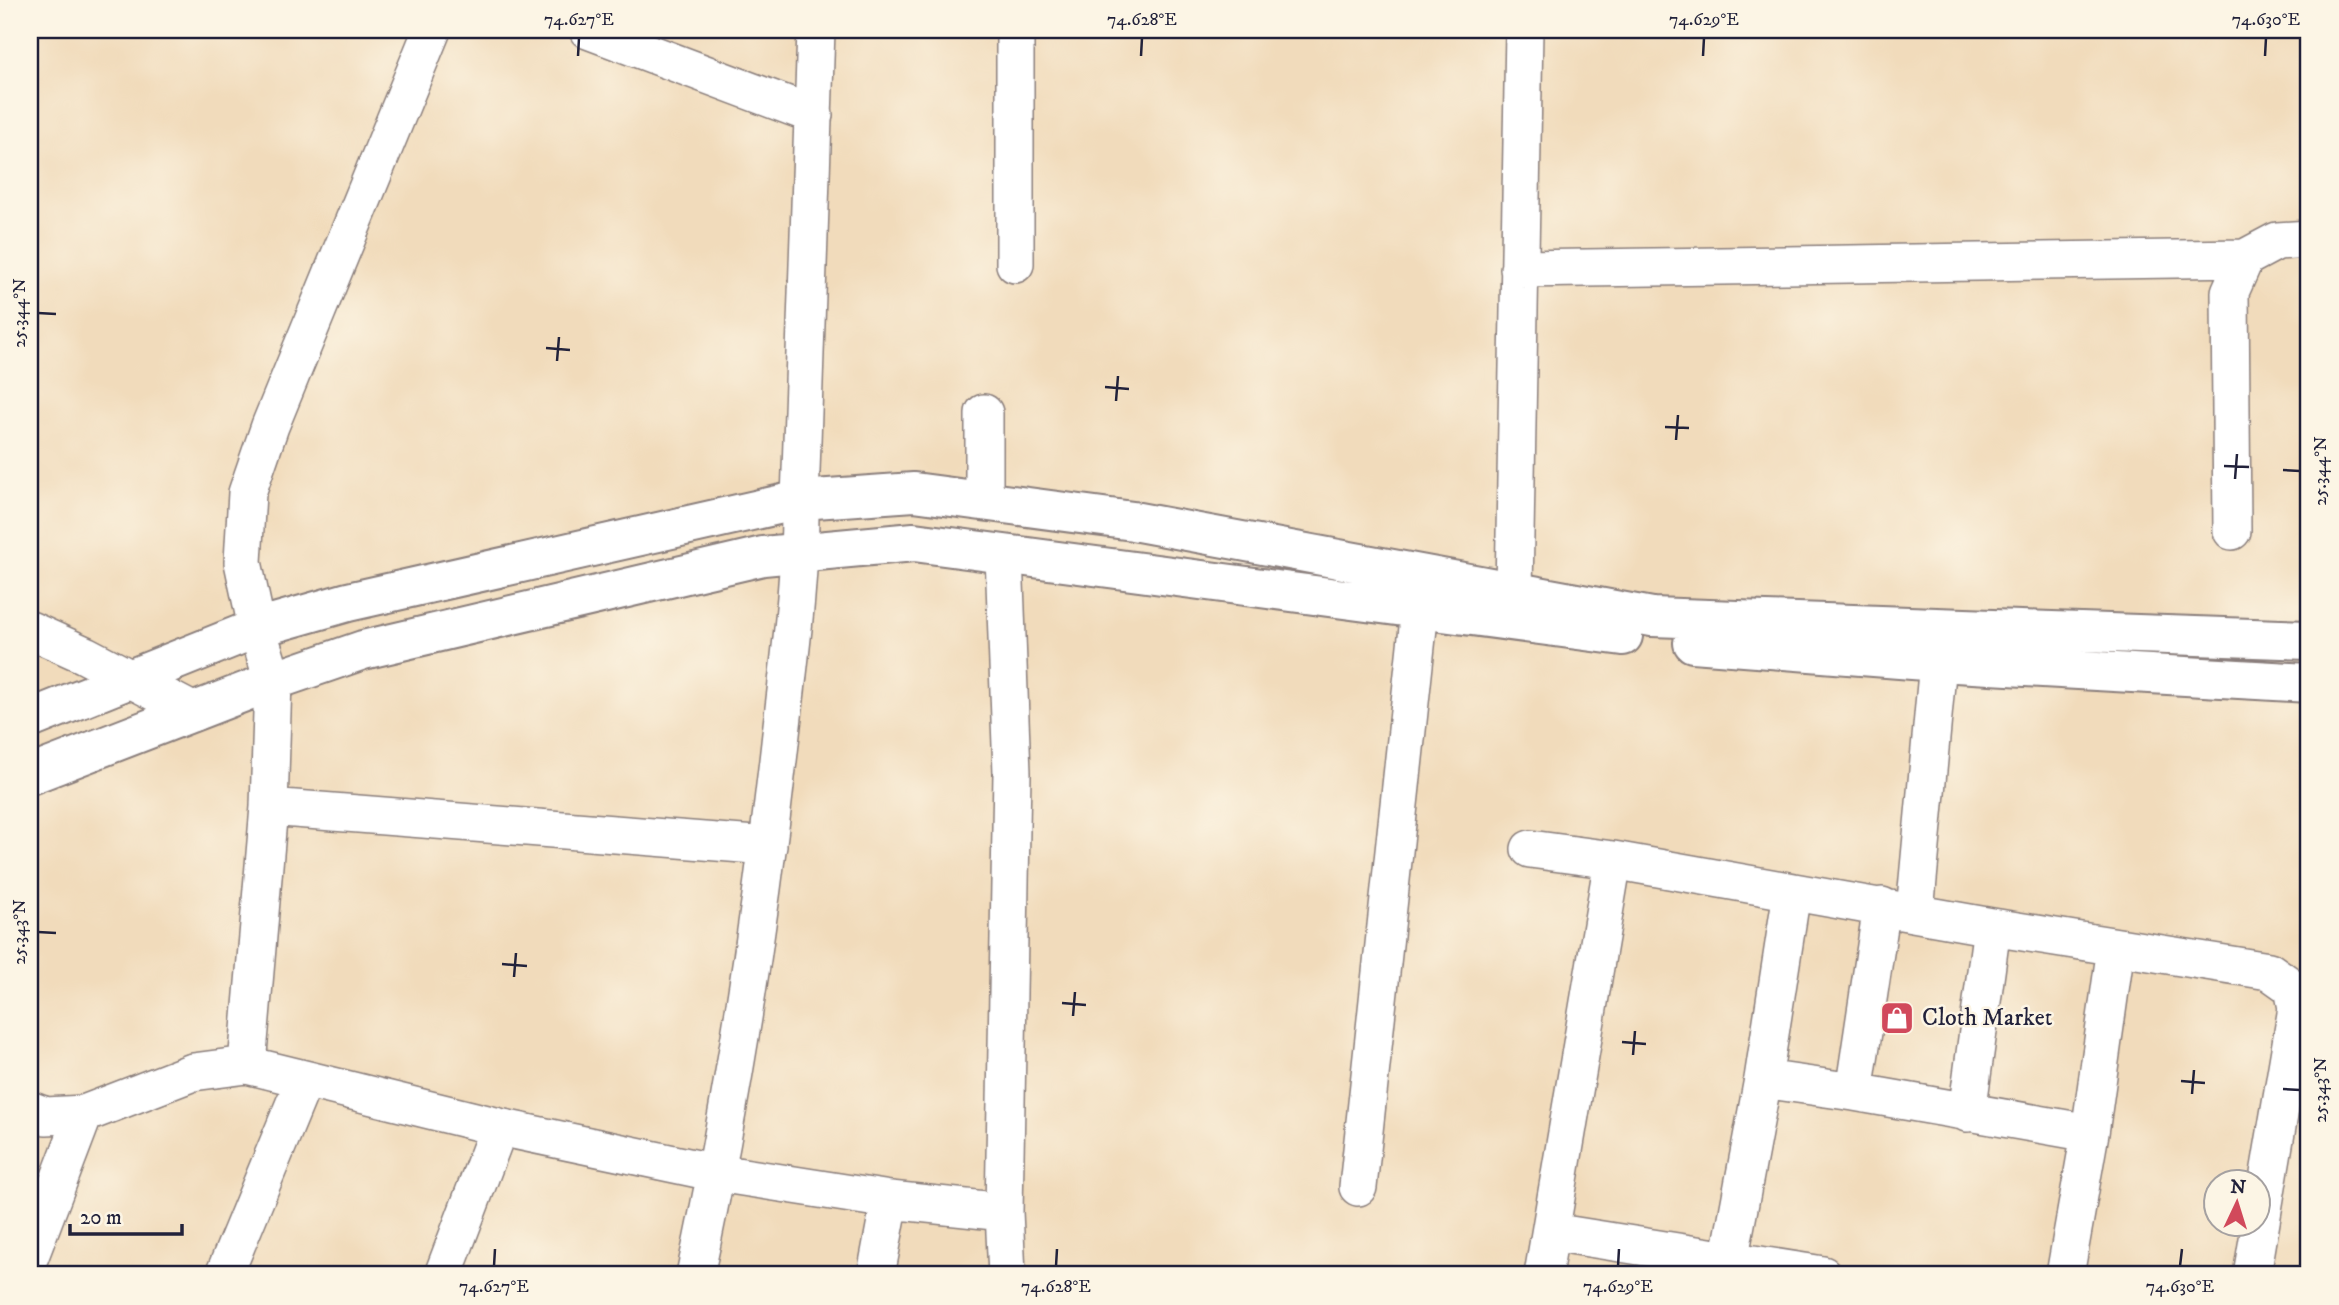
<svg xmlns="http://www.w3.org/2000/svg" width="2339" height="1305" font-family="'IM FELL DW Pica',serif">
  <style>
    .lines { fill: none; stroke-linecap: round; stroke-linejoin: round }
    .minor-casing { stroke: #8a7e7b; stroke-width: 40 }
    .major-casing { stroke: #8a7e7b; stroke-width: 42 }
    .minor { stroke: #fff; stroke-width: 37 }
    .major { stroke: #fff; stroke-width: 38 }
    .ticks { fill: none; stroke: #22223b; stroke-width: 2.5 }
    .labels { text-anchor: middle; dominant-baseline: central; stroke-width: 5; stroke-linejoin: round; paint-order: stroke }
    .poi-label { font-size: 24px; fill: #22223b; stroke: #fcf5e5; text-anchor: start }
    .neatline { fill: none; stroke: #22223b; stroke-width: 2.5 }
    .ticks-label { font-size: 18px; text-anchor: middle; fill: #22223b }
  </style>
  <rect width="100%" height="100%" fill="#fcf5e5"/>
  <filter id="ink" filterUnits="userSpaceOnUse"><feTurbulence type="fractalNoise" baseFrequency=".0143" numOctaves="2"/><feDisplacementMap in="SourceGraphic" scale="14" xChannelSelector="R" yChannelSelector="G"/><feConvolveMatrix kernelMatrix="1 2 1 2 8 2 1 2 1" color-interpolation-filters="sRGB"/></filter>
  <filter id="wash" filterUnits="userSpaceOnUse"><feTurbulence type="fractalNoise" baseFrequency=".00686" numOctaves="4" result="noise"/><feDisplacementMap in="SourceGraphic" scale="28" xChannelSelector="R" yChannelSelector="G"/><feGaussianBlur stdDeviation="1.57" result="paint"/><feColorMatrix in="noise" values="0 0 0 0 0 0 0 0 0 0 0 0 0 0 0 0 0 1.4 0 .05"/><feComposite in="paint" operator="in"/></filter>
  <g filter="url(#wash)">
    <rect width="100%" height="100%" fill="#f1dbbb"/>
  </g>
  <g filter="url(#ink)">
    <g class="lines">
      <g class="minor-casing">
        <path id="minor" d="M588,30l226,85
          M1015,30v234
          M1519,269l726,-11
          M984,501v-88
          M2232,531l-2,-239 15,-34 32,-17 32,-2
          M1004,555l8,218 -8,439 3,63
          M1514,591l10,-561
          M30,630l55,25 109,57
          M269,807l499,39
          M1530,849l83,11 379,67 277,44 24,17 4,20 -45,267
          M1915,912l23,-250
          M247,1065l22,-258 4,-126 -16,-53 -14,-66 4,-69 23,-67 162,-396
          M1763,1079l91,13 236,41
          M1854,1092l28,-186
          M30,1110l16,6 38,-2 109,-42 54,-7 252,62 218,46 173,27 114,12
          M1967,1113l25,-186
          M1358,1187l62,-578
          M1551,1232l272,43
          M30,1256l54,-142
          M1729,1261l34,-182 29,-187
          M224,1275l80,-194
          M443,1275l56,-148
          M695,1275c38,-175 65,-354 85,-532 9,-81 21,-162 20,-243l16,-470
          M876,1275l14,-75
          M1543,1275l70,-415
          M2065,1275l25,-142 26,-186"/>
      </g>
      <g class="major-casing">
        <path id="major" d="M1693,643l245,19 371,21
          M30,719l227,-91 91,-26 452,-102 114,-8 219,29 519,96 657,23
          M30,775l243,-94 90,-31 400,-94 151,-14 709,94"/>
      </g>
      <use href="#minor" class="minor"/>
      <use href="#major" class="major"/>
    </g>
  </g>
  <path class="ticks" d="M578,56l1,-18M1141,56l1,-18M1703,56l1,-18M2265,56l1,-18M38,313l18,1M546,348l24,2M557,361l2,-24M1105,387l24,2M1116,401l2,-25M1665,427l24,1M1676,440l2,-25M2224,466l25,1M2283,470l17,1M2235,479l2,-25M38,932l18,1M502,964l25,2M514,977l2,-24M1062,1003l24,2M1073,1016l2,-24M1622,1042l24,2M1633,1055l2,-24M2181,1081l24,2M2283,1089l17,1M2192,1094l2,-24M494,1266l1,-17M1056,1266l1,-17M1618,1266l1,-17M2180,1266l2,-17"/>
  <defs>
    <g id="shop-square" transform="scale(1.75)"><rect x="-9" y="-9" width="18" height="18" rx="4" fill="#d1495b" stroke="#fcf5e5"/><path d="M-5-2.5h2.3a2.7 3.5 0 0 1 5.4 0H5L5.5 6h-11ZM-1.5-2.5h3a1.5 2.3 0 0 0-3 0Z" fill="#fff"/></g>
  </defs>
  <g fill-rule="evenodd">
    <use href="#shop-square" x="1897" y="1018"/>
  </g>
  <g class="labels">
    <g class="poi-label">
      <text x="1922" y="1018">Cloth Market</text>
    </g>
  </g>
  <rect width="2339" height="1305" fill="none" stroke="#fcf5e5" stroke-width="77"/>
  <g transform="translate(2237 1203) rotate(4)"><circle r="33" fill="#fcf5e5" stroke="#a5a1a1" stroke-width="2"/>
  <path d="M0-5L12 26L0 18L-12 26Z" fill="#d1495b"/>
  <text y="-10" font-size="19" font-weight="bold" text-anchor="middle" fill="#22223b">N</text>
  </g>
  <path d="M70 1224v10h112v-10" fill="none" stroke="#22223b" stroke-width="3.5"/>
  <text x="80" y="1224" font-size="21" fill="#22223b" stroke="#fcf5e5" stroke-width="5" paint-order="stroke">20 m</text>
  <rect x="38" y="38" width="2262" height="1228" class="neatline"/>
  <g class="ticks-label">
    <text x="579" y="25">74.627°E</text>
    <text x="1142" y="25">74.628°E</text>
    <text x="1704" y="25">74.629°E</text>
    <text x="2266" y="25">74.630°E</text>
    <text transform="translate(19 313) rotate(-90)" y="6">25.344°N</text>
    <text transform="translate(2320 471) rotate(-90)" y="6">25.344°N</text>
    <text transform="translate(19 932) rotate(-90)" y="6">25.343°N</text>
    <text transform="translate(2320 1090) rotate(-90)" y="6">25.343°N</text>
    <text x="494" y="1292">74.627°E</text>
    <text x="1056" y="1292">74.628°E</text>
    <text x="1618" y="1292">74.629°E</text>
    <text x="2180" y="1292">74.630°E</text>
  </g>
</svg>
